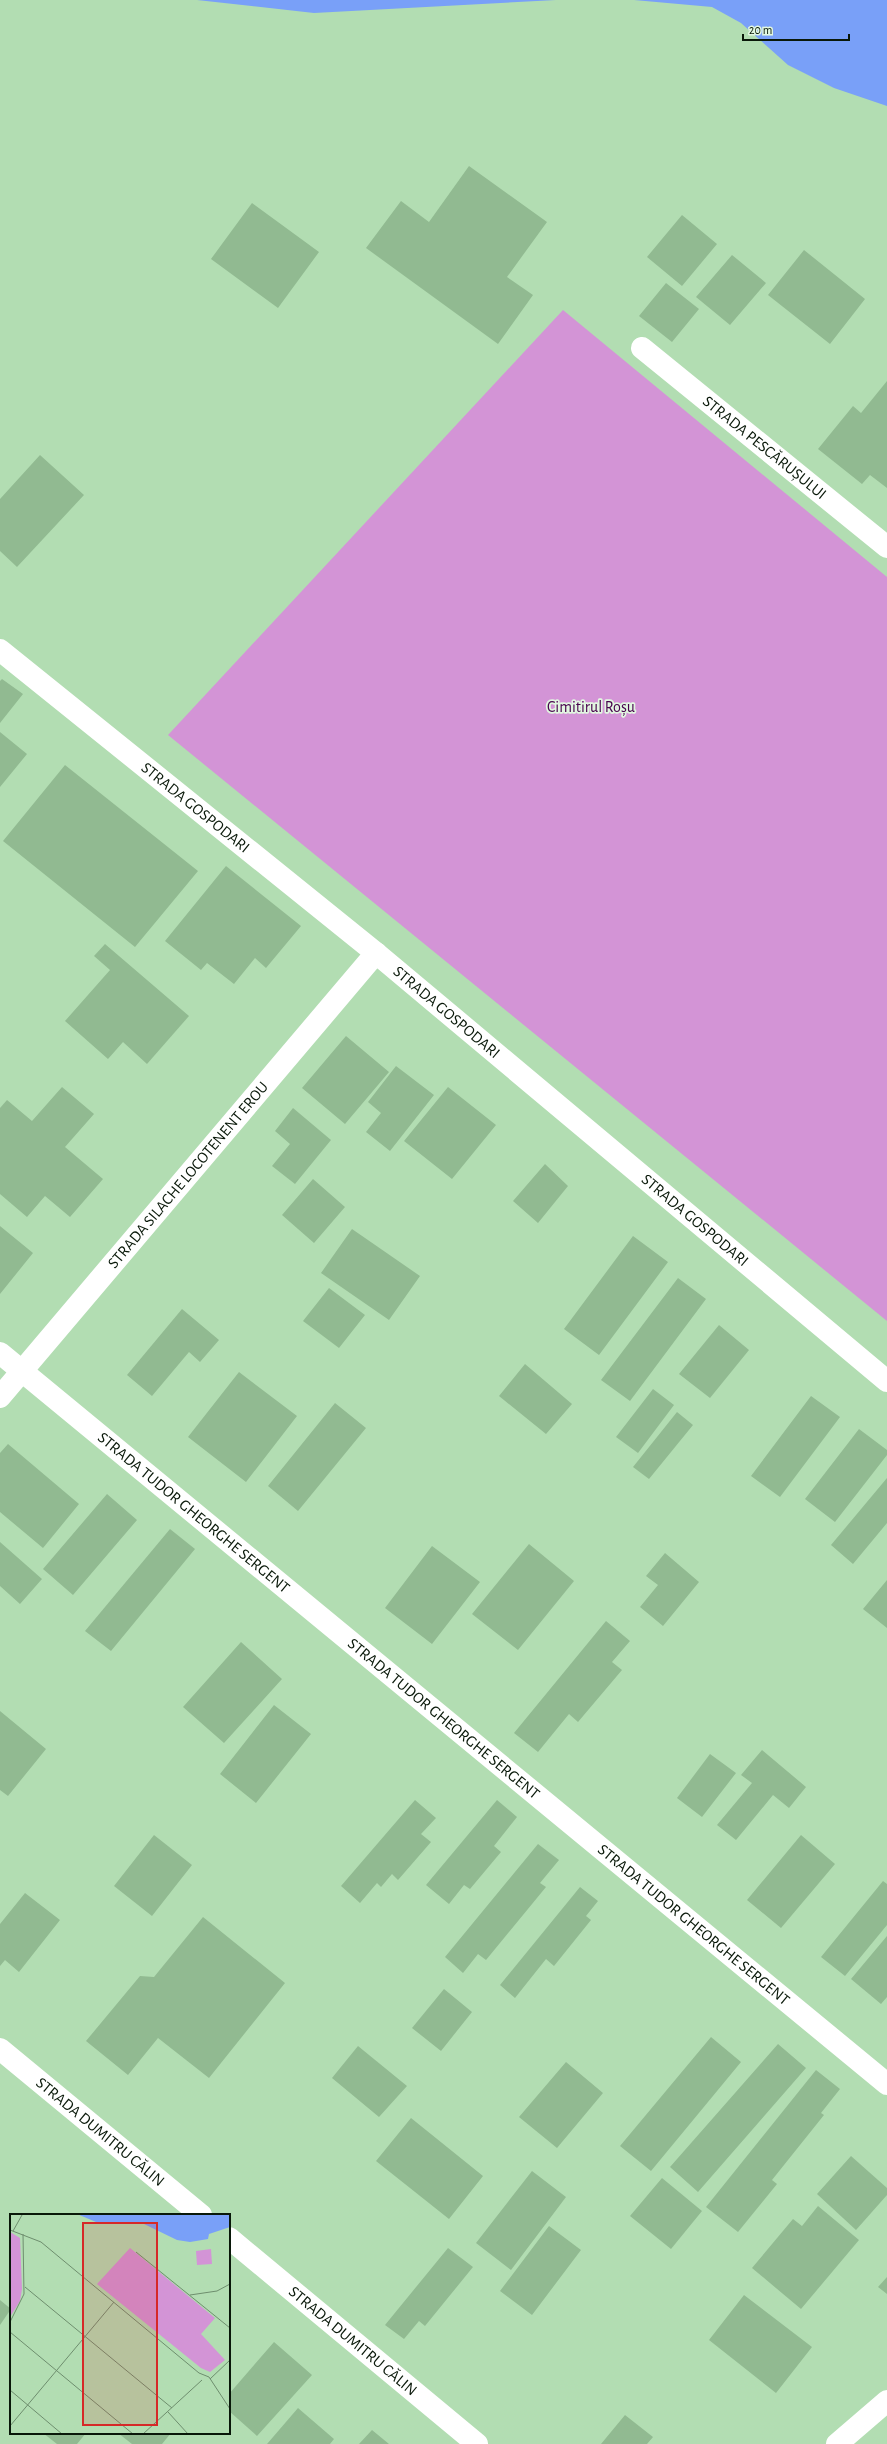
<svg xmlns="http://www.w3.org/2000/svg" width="887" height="2444" font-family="'Alegreya Sans',sans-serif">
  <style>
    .green { fill: #d394d6 }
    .water { fill: #79a0f8 }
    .building { fill: #91ba91 }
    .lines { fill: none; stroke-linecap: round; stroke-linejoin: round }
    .minor { stroke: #fff; stroke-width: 22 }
    .labels { text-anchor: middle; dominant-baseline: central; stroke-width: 3.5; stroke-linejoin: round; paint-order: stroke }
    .street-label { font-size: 16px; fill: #091809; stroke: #e2f7e1 }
    .park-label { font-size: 16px; fill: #47014d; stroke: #e2f7e1 }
    .inset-road { fill: none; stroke: #6e8e6e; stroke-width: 1 }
    .view { fill: #d62828; fill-opacity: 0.15; stroke: #d62828; stroke-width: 2 }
    .inset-edge { fill: none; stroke: #091809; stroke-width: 2 }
  </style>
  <rect width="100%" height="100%" fill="#b2ddb2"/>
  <path class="green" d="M563,310l324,267v744l-719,-586z"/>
  <path class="water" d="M197,0h359l-242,13z
    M634,0h253v106l-53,-18 -46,-23 -47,-42 -29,-16z"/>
  <path class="building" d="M469,166l78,56 -40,55 26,18 -35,49 -132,-96 35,-47 28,21z
    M252,203l67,49 -41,56 -67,-49z
    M682,215l35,29 -35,42 -35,-29z
    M804,250l61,49 -35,45 -62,-49z
    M732,255l34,28 -36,42 -34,-28z
    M666,283l33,26 -27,33 -33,-26z
    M887,381v107l-17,-13 -8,9 -44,-35 35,-43 8,7z
    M40,455l44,40 -67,72 -17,-16v-52z
    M2,679l21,15 -23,29v-42z
    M0,732l27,22 -27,33z
    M65,765l133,106 -63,76 -132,-106z
    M226,866l75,60 -35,42 -11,-10 -21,26 -27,-21 -6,7 -36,-29z
    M105,944l84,72 -42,48 -24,-22 -15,17 -43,-38 45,-51 -16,-14z
    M346,1036l43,36 -44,52 -43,-36z
    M396,1066l38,29 -44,56 -24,-19 15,-19 -13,-11z
    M62,1087l32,27 -29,33 38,32 -33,38 -25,-21 -18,21 -27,-23v-86l7,-8 25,21z
    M448,1087l48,38 -44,54 -48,-38z
    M293,1108l38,32 -36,44 -23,-18 18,-22 -15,-13z
    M545,1164l23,22 -30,37 -25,-22z
    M313,1179l32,28 -31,36 -32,-28z
    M0,1226l33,27 -33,41z
    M352,1229l68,47 -31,44 -68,-47z
    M633,1236l35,26 -69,93 -35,-26z
    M678,1278l28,21 -76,102 -29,-21z
    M329,1288l36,27 -26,33 -36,-27z
    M182,1309l37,31 -19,22 -11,-10 -37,44 -25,-21z
    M719,1325l30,25 -39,48 -31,-24z
    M525,1364l47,40 -26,30 -47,-38z
    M239,1372l58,44 -51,66 -58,-45z
    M653,1389l21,16 -36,48 -22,-16z
    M811,1396l29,21 -60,80 -29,-21z
    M335,1403l31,25 -68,83 -30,-25z
    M677,1412l16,13 -44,54 -16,-12z
    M859,1429l28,21v5l-52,67 -30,-23z
    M8,1444l71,60 -36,44 -43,-36v-59z
    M887,1478v45l-34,41 -22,-19z
    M107,1494l30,26 -64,75 -30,-26z
    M170,1529l25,20 -84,102 -26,-20z
    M0,1542l42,37 -22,25 -20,-18z
    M529,1544l45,37 -56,69 -46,-36z
    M432,1546l48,36 -48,62 -47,-36z
    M665,1553l34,29 -36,44 -23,-19 18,-22 -12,-9z
    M887,1580v48l-24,-19z
    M606,1621l24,20 -18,21 10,8 -44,52 -9,-8 -31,38 -24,-19z
    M241,1642l41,37 -58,64 -41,-36z
    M274,1705l37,29 -55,69 -36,-29z
    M0,1711l46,38 -38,47 -8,-6z
    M762,1750l44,37 -17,21 -16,-13 -37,45 -19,-15 35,-42 -11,-8z
    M710,1754l26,19 -34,44 -25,-19z
    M415,1800l21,18 -15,16 10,8 -33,38 -6,-6 -11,13 -4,-4 -17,20 -19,-17z
    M497,1800l20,17 -23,29 7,6 -31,37 -6,-4 -15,19 -23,-19z
    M154,1835l38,30 -40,51 -38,-30z
    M801,1835l34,29 -54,64 -34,-28z
    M538,1844l21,16 -19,23 6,4 -60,73 -8,-6 -15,19 -18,-16z
    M883,1881l4,3v41l-42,51 -24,-19z
    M580,1887l18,14 -12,15 5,4 -37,46 -8,-7 -31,39 -15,-13z
    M25,1893l35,27 -41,52 -14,-12 -5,6v-42z
    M203,1917l82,66 -76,95 -51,-40 -30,37 -42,-34 54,-65 14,1z
    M887,1936v61l-6,7 -30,-25z
    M444,1989l28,23 -31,39 -29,-23z
    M711,2037l30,25 -90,109 -31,-25z
    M778,2044l28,24 -108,124 -28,-25z
    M358,2046l49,40 -28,31 -47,-39z
    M566,2062l37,31 -46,55 -38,-31z
    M816,2070l24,19 -19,24 3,2 -52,65 5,4 -39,48 -32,-25z
    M411,2118l72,58 -34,43 -73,-58z
    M851,2156l36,32v7l-31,35 -39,-36z
    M532,2171l34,26 -55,73 -35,-27z
    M662,2178l40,33 -31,38 -41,-33z
    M818,2206l41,34 -58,69 -49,-41 41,-49 9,7z
    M549,2226l32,24 -49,65 -32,-24z
    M448,2248l25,19 -48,59 -6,-5 -15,18 -19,-14z
    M887,2277v17l-9,-7z
    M744,2295l68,52 -36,46 -67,-53z
    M0,2300l11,9 -11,16z
    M274,2342l38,33 -55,61 -28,-25v-17z
    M298,2408l36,31 -4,5h-63z
    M625,2415l28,22 -6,7h-46z
    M372,2430l17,14h-30z
    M43,2433h43l-9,11h-20z
    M118,2433h53l-9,11h-30z"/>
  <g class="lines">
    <g class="minor">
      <path id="s1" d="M642,348l245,199"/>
      <path id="s2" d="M0,650l376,303 511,428"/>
      <path id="s3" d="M0,1353l887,731"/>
      <path id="s4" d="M0,1397l376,-444"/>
      <path id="s5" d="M0,2049l201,166"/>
      <path id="s6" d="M229,2238l248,206"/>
      <path d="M837,2444l50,-43"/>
    </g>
  </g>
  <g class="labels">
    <g class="street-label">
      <text stroke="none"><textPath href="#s1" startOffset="158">STRADA PESCĂRUȘULUI</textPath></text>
      <text stroke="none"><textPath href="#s2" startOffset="251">STRADA GOSPODARI</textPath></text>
      <text stroke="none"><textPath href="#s2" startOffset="575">STRADA GOSPODARI</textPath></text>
      <text stroke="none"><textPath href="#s4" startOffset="291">STRADA SILACHE LOCOTENENT EROU</textPath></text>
      <text stroke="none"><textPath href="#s2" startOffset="899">STRADA GOSPODARI</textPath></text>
      <text stroke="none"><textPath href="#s3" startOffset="251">STRADA TUDOR GHEORGHE SERGENT</textPath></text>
      <text stroke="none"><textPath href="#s3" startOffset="575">STRADA TUDOR GHEORGHE SERGENT</textPath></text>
      <text stroke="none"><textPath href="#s3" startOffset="899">STRADA TUDOR GHEORGHE SERGENT</textPath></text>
      <text stroke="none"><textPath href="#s5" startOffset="130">STRADA DUMITRU CĂLIN</textPath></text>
      <text stroke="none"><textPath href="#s6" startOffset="161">STRADA DUMITRU CĂLIN</textPath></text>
    </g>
    <g class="park-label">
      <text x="591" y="707">Cimitirul Roșu</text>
    </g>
  </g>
  <g transform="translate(10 2214)">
    <rect width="220" height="220" fill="#b2ddb2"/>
    <path d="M0,18l10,6 2,51 -2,12 -10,16zM120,34l85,70 -14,16 24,26 -15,12 -9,-4 -104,-84zM201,35l1,15 -15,1 -1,-14z" fill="#d394d6"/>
    <path d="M67,0h153v13l-21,7 -1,5 -18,3 -13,-2 -35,-17 -46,-1z" fill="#79a0f8"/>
    <path class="inset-road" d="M0,16l31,12 158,131 10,4 21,32M3,17l9,-16M126,38l94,76M15,73l147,121M180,81l27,-4 13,-7M0,108l14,-28 -1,-60M0,118l123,102M200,165l20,-19M0,176l52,44M158,198l20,22M0,212l104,-124M133,220l59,-54"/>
    <path class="view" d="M73,9h74v202h-74z"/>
    <rect width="220" height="220" class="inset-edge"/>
  </g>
  <path d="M743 34v6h106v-6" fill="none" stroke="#091809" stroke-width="2"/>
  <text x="749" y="34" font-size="12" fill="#091809" stroke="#e2f7e1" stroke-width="3" paint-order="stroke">20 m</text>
</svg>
